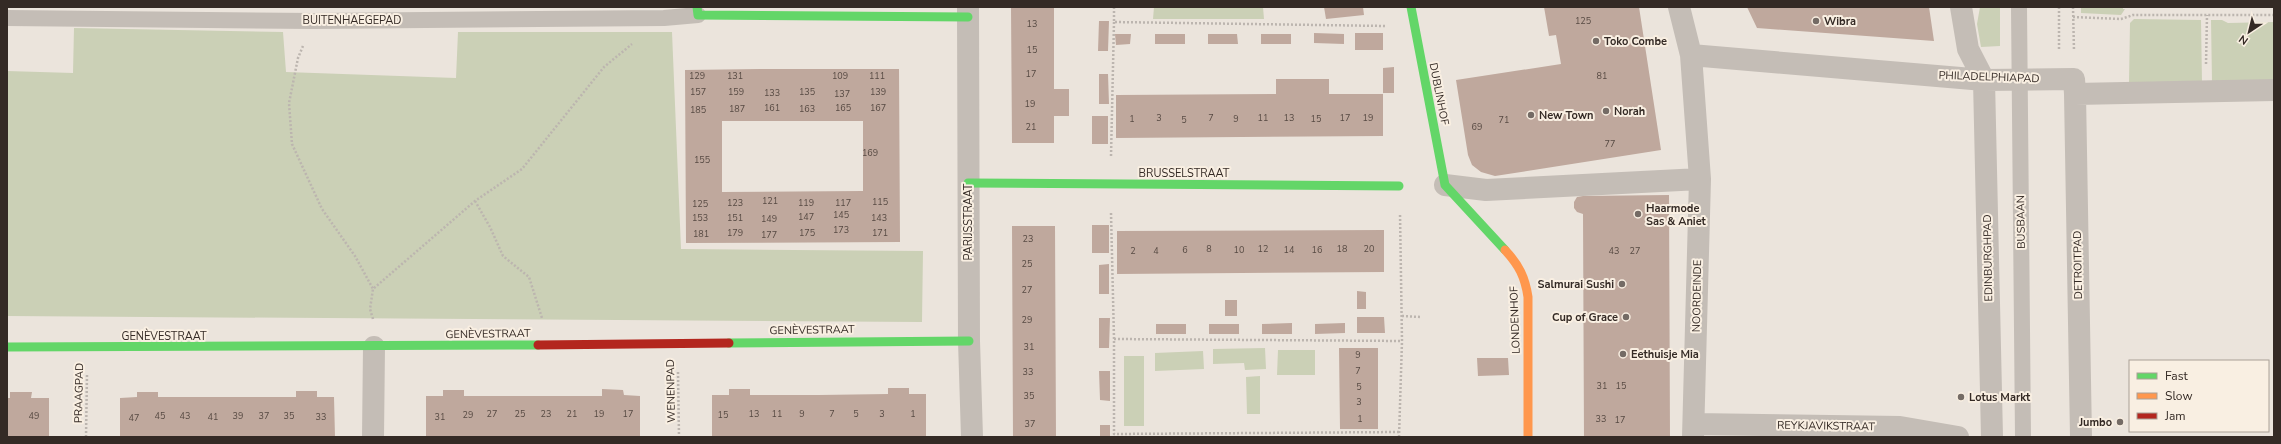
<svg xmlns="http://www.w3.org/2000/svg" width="2281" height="444" font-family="'Nunito Sans',sans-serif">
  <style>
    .green { fill: #cbd0b6 }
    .building { fill: #bfa89d; fill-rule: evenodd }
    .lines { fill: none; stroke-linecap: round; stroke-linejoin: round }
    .path { stroke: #bcb5af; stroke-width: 2.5; stroke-dasharray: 2 2; stroke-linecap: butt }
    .lane { stroke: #c4bdb6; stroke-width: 16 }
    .street { stroke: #c4bdb6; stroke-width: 22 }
    .fast { stroke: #63d668; stroke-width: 9 }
    .slow { stroke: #ff974d; stroke-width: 9 }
    .jam { stroke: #b3261e; stroke-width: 9 }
    .poi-dot { fill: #746b65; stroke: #f9efe2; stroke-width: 1.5 }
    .labels { text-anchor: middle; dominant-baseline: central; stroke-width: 4; stroke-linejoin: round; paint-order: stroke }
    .number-label { font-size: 9px; fill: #574a43 }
    .street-label { font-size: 11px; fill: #342a25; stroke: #f9efe2 }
    .poi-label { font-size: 11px; font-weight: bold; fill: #342a25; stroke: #f9efe2; text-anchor: start }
  </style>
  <rect width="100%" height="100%" fill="#ebe4dc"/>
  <path class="green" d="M1154,7h109l1,12h-111z
    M1980,7h20v39l-19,1 -4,-23z
    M2081,7h42v2h2l-4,6 -40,-2z
    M2134,19l67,1 1,63 -73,-1 1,-59z
    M2211,20h11l6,3 46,-1v60h-62z
    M74,28l209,4 3,40 170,6 2,-46h214l9,217 242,2 -1,71 -915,-6v-245l66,2z
    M1265,348l1,21 -21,1 -1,-7 -31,1v-15z
    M1278,350h37v25h-38z
    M1203,351l1,18 -49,2v-18z
    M1124,356h20v70h-20z
    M1260,376v38h-13l-1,-37z"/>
  <path class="building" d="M1011,7h43v82h15v27h-15v27h-42z
    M1324,7h39l1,8 -38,4z
    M1544,7h95l22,143 -166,26 -14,-4 -9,-7 -4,-10 -12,-75 105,-16 -5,-29 -7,1z
    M1747,7h182l5,34 -177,-13z
    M1099,21h10l-1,30h-10z
    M1314,33l30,1v10l-30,-1z
    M1355,33h28v17h-28z
    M1115,34h16l-1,10 -14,1z
    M1155,34h30v10h-30z
    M1208,34h29l1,10h-30z
    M1261,34h30v10h-30z
    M1394,67v26h-11v-25z
    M760,69h139l1,173 -214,1 -1,-173zM722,121h141v70l-141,1z
    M1099,74h9l1,30h-10z
    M1276,79h53v15h54v42l-267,2v-43l160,-1z
    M1092,116h16v28h-16z
    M1669,195l1,242h-86l-1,-223 -6,-2 -3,-4v-6l3,-5 6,-1z
    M1092,225h17v28h-17z
    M1012,226h43l1,211h-43z
    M1384,230v42l-267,2v-43z
    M1109,264v30h-10v-29z
    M1357,291l9,1v17h-9z
    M1225,300h12v16h-12z
    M1357,317h27l1,16h-28z
    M1099,318h11l-1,30h-10z
    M1292,323v11h-30v-10z
    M1345,323v10l-30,1v-10z
    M1156,324h30v10h-30z
    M1209,324h30v10h-30z
    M1339,348h39v81h-38z
    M1477,358h31l1,17 -31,1z
    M1099,371h11v30l-10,-1z
    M888,388h21v6h17v43h-214v-42h17v-6h21v6h69l69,-1z
    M602,389l21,1 1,5 16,1v41h-214v-41h17v-6h21v6h138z
    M296,391h21v6h17l1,40h-215v-39l17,-1v-5h21v5h138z
    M10,392h22l-1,6h18v39h-42v-39h3z
    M1100,425h10v12h-10z"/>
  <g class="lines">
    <path class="path" d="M1114,7v15l272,4
      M2059,7v43
      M2073,7l1,44
      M2073,17l48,2 12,-4h141
      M303,46l-5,12 -9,45 3,41 30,65 33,47 18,33
      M2206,64l1,-49
      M1111,156l3,-134
      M475,201l15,26 13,29 26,21 13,41
      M1111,213l3,126
      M1402,316l19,1
      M373,319l-3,-10 3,-20 102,-88 47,-32 82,-102 28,-23
      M678,372l1,65
      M1399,432l-285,2v-95l288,2
      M86,437l1,-62
      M1399,437l3,-96 -2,-128"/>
    <path class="lane" d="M2019,7l4,430
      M7,18l306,3 351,-3 34,-3"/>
    <path class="street" d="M968,7l1,334 3,96
      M1679,7l12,48 9,124 -7,258
      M1961,7l7,42 16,31 8,357
      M1691,55l293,25 90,-1 1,15 199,-4
      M2075,94l6,343
      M1445,185l41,5 214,-11
      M1694,424l206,3 58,10
      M373,437l1,-90"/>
    <path class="fast" d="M697,7l1,8 270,2
      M1411,7l34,178 60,65
      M968,183l431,3
      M729,343l240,-2
      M7,347l531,-2"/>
    <path class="slow" d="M1505,250c14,15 20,27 23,47v140"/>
    <path class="jam" d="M538,345l191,-2"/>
  </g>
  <g class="poi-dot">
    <circle cx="1816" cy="21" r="4"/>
    <circle cx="1596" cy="41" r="4"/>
    <circle cx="1606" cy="111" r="4"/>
    <circle cx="1531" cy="115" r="4"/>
    <circle cx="1638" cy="214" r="4"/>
    <circle cx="1622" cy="284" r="4"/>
    <circle cx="1626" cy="317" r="4"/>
    <circle cx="1623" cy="354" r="4"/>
    <circle cx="1961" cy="397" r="4"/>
    <circle cx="2120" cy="422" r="4"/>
  </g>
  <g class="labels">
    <g class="number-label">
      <text x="1583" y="21">125</text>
      <text x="1032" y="24">13</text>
      <text x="1032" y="50">15</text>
      <text x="1031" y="74">17</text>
      <text x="697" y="76">129</text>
      <text x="735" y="76">131</text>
      <text x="840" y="76">109</text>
      <text x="877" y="76">111</text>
      <text x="1602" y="76">81</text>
      <text x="698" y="92">157</text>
      <text x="736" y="92">159</text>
      <text x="807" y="92">135</text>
      <text x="878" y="92">139</text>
      <text x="772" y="93">133</text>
      <text x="842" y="94">137</text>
      <text x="1030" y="104">19</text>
      <text x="772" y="108">161</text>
      <text x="843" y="108">165</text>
      <text x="878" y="108">167</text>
      <text x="737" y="109">187</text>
      <text x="807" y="109">163</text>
      <text x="698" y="110">185</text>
      <text x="1159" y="118">3</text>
      <text x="1211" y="118">7</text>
      <text x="1263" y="118">11</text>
      <text x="1289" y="118">13</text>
      <text x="1345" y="118">17</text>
      <text x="1368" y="118">19</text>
      <text x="1132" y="119">1</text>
      <text x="1236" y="119">9</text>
      <text x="1316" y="119">15</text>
      <text x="1184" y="120">5</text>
      <text x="1504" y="120">71</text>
      <text x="1031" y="127">21</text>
      <text x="1477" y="127">69</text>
      <text x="1610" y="144">77</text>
      <text x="870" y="153">169</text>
      <text x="702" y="160">155</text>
      <text x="770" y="201">121</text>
      <text x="880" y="202">115</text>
      <text x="735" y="203">123</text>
      <text x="806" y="203">119</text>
      <text x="843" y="203">117</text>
      <text x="700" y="204">125</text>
      <text x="841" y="215">145</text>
      <text x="806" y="217">147</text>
      <text x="700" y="218">153</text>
      <text x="735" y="218">151</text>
      <text x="879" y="218">143</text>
      <text x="769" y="219">149</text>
      <text x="841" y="230">173</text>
      <text x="735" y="233">179</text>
      <text x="807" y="233">175</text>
      <text x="880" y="233">171</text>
      <text x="701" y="234">181</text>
      <text x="769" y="235">177</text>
      <text x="1028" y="239">23</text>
      <text x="1209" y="249">8</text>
      <text x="1263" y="249">12</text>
      <text x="1342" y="249">18</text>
      <text x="1369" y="249">20</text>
      <text x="1185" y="250">6</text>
      <text x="1239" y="250">10</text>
      <text x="1289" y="250">14</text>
      <text x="1317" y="250">16</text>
      <text x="1133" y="251">2</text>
      <text x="1156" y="251">4</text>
      <text x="1614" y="251">43</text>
      <text x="1635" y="251">27</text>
      <text x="1027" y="264">25</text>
      <text x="1027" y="290">27</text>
      <text x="1027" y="320">29</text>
      <text x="1029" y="347">31</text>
      <text x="1358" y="355">9</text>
      <text x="1358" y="371">7</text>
      <text x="1028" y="372">33</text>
      <text x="1602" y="386">31</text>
      <text x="1621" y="386">15</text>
      <text x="1359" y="387">5</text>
      <text x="1029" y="396">35</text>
      <text x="1359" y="402">3</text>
      <text x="492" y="414">27</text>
      <text x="520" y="414">25</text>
      <text x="546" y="414">23</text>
      <text x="572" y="414">21</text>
      <text x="599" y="414">19</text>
      <text x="628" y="414">17</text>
      <text x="754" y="414">13</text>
      <text x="777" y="414">11</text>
      <text x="802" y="414">9</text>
      <text x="832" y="414">7</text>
      <text x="856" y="414">5</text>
      <text x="882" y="414">3</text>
      <text x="913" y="414">1</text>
      <text x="468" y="415">29</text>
      <text x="723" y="415">15</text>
      <text x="34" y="416">49</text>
      <text x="160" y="416">45</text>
      <text x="185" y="416">43</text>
      <text x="238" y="416">39</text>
      <text x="264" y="416">37</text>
      <text x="289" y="416">35</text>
      <text x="213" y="417">41</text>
      <text x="321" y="417">33</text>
      <text x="440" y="417">31</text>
      <text x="134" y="418">47</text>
      <text x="1360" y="419">1</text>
      <text x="1601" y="419">33</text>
      <text x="1620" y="420">17</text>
      <text x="1030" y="424">37</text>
    </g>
    <g class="street-label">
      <text x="352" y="20">BUITENHAEGEPAD</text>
      <text transform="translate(1989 77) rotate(2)">PHILADELPHIAPAD</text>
      <text transform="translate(1439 94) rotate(79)">DUBLINHOF</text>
      <text x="1184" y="173">BRUSSELSTRAAT</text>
      <text transform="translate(968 222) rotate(-90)">PARIJSSTRAAT</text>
      <text transform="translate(2021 222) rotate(-91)">BUSBAAN</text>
      <text transform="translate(1988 258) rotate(-91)">EDINBURGHPAD</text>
      <text transform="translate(2078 265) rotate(-91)">DETROITPAD</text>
      <text transform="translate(1697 296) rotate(-89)">NOORDEINDE</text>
      <text transform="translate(1515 320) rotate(-92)">LONDENHOF</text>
      <text transform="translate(812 330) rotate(-1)">GENÈVESTRAAT</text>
      <text transform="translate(488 334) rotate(-1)">GENÈVESTRAAT</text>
      <text x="164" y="336">GENÈVESTRAAT</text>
      <text transform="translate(671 391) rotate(-91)">WENENPAD</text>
      <text transform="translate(79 393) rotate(-89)">PRAAGPAD</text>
      <text transform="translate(1826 426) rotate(1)">REYKJAVIKSTRAAT</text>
    </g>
    <g class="poi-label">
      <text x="1824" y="21">Wibra</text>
      <text x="1604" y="41">Toko Combe</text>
      <text x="1614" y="111">Norah</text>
      <text x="1539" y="115">New Town</text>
      <text x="1646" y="208">Haarmode<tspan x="1646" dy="13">Sas &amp; Aniet</tspan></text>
      <text x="1614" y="284" text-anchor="end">Salmurai Sushi</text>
      <text x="1618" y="317" text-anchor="end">Cup of Grace</text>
      <text x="1631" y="354">Eethuisje Mia</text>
      <text x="1969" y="397">Lotus Markt</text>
      <text x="2112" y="422" text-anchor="end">Jumbo</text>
    </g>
  </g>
  <rect width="2281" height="444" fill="none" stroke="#342a25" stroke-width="16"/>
  <rect x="2129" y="360" width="140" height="72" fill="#f9efe2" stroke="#aaa096"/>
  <rect x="2137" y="373" width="20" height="6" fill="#63d668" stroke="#aaa096"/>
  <text x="2165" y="380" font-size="12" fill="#342a25">Fast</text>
  <rect x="2137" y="393" width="20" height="6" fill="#ff974d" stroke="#aaa096"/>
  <text x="2165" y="400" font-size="12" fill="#342a25">Slow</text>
  <rect x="2137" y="413" width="20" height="6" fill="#b3261e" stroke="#aaa096"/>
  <text x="2165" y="420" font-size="12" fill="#342a25">Jam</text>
  <g transform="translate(2249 32) rotate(215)" stroke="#f9efe2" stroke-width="3" paint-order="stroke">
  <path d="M0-3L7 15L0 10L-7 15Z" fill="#342a25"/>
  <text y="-6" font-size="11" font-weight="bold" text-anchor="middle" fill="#342a25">N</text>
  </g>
</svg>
